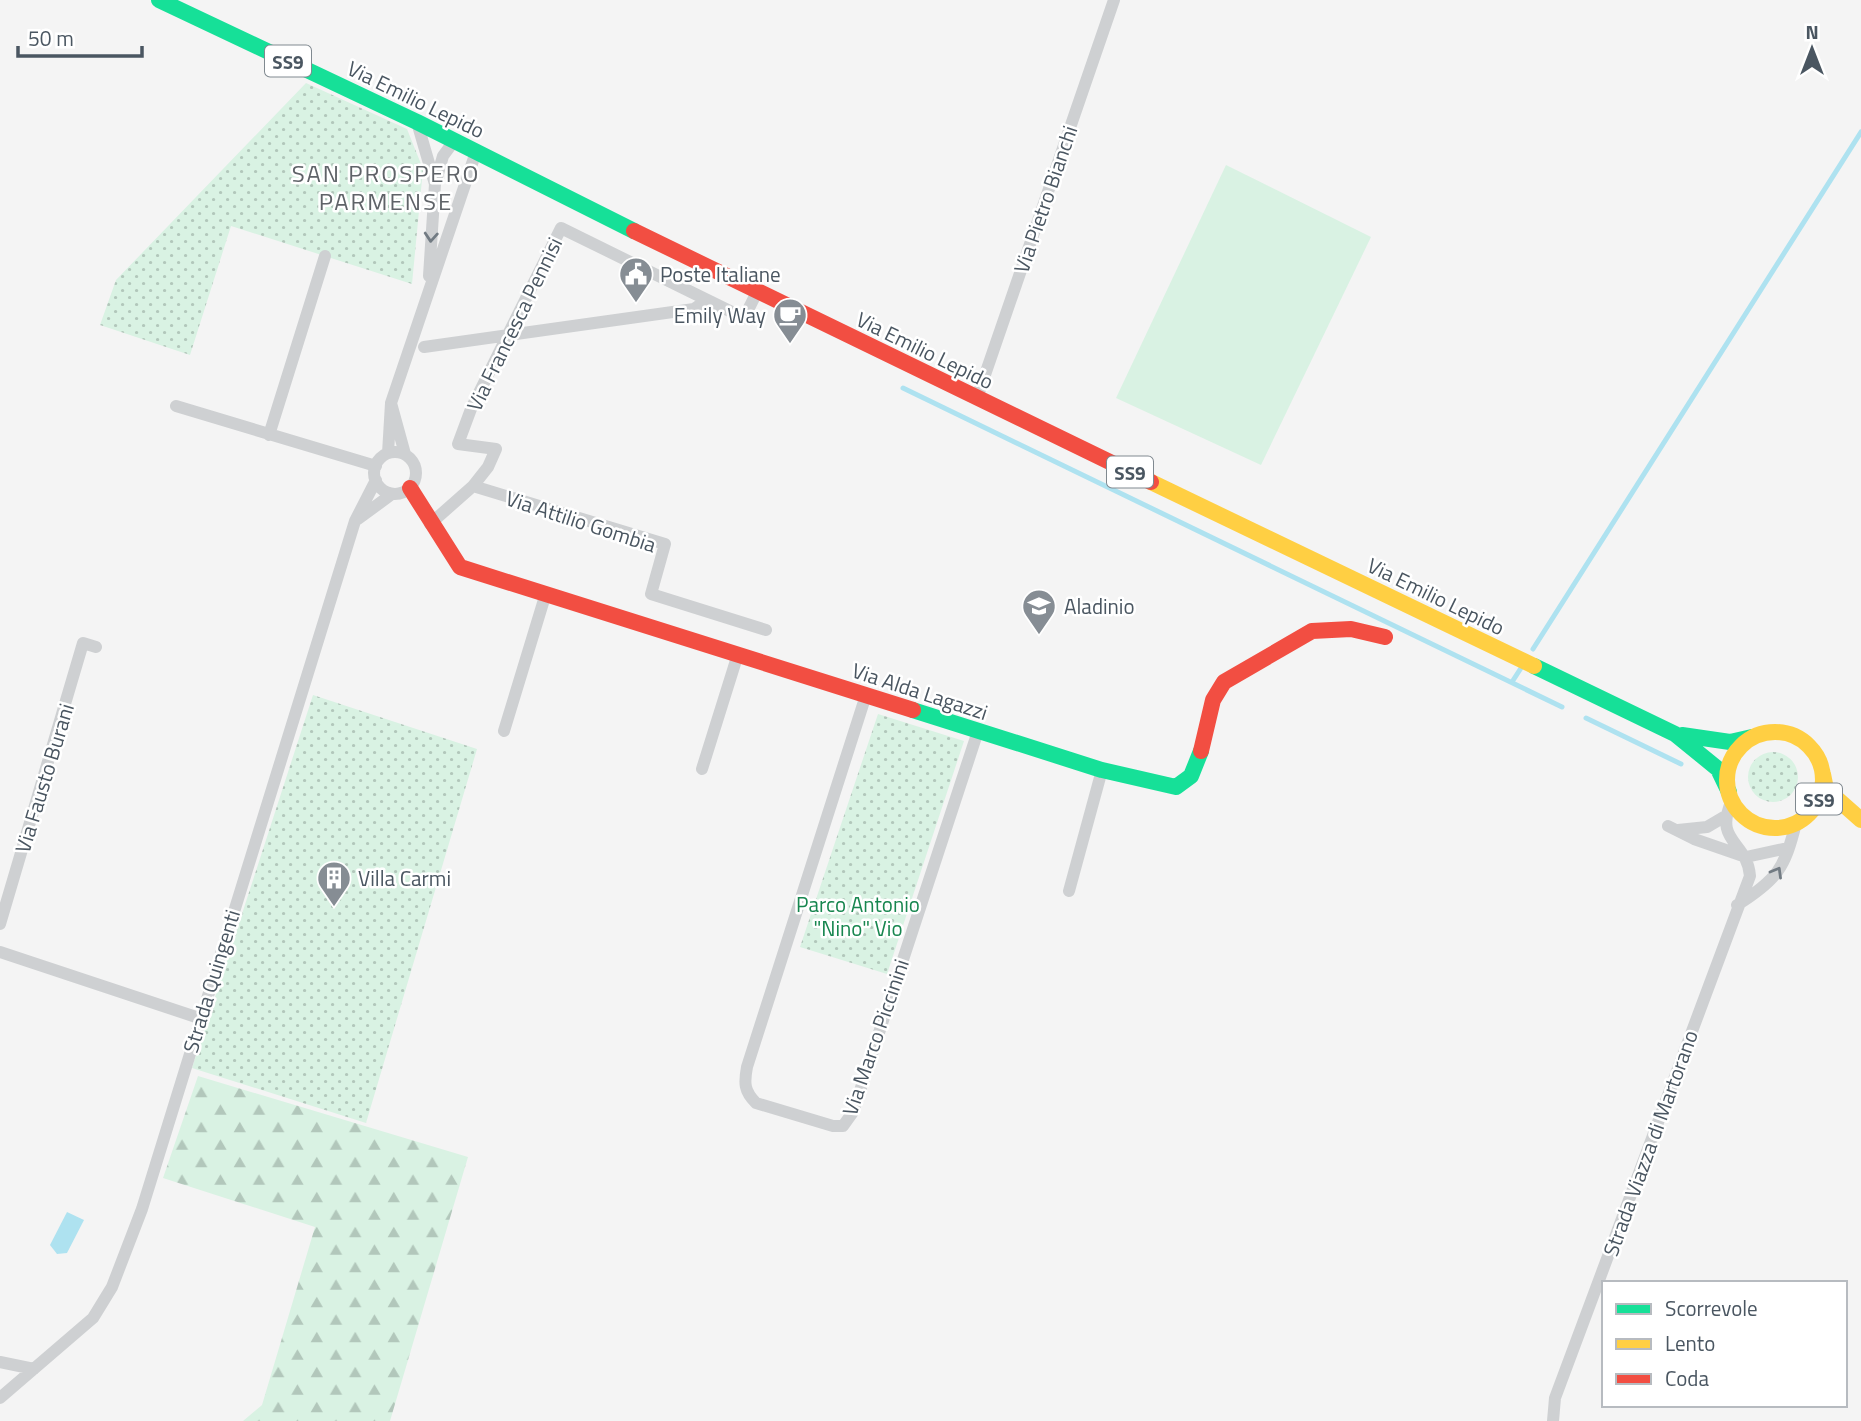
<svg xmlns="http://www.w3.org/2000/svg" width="1861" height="1421" font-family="'Titillium Web',sans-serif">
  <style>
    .green { fill: url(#green-dots) }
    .forest { fill: url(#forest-firs) }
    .pitch { fill: #d9f2e3 }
    .water { fill: #aee2f0 }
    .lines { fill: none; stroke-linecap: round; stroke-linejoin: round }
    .stream { stroke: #aee2f0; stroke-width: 5 }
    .street { stroke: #ced0d2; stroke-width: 12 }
    .fast { stroke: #16e098; stroke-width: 16 }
    .slow { stroke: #ffcf43; stroke-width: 16 }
    .jam { stroke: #f24e42; stroke-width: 16 }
    .oneway { stroke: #727b83 }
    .labels { text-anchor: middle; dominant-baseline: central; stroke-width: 5; stroke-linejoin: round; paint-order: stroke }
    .shield { fill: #fff; stroke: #808990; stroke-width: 2 }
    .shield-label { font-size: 19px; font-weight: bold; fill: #4a5661 }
    .street-label { font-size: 21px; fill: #4a5661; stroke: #fff }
    .poi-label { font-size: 21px; fill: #4a5661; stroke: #fff; text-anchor: start }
    .park-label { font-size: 21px; fill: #17864f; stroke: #fff }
    .quarter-label { font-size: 24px; letter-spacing: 2px; fill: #5f6368; stroke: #fff }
  </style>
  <defs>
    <pattern id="green-dots" width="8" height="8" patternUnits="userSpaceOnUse" patternTransform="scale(1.75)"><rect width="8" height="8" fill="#d9f2e3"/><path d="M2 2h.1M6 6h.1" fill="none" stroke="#b2c7bb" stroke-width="1.8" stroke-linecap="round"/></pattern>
    <pattern id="forest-firs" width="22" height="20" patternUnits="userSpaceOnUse" patternTransform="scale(1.75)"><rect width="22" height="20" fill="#d9f2e3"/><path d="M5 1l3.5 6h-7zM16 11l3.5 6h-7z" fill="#b2c7bb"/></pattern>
  </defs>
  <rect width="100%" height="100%" fill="#f4f4f4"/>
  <path class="green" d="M306,83l101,46 16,40 -11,115 -181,-58 -41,129 -90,-30 16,-45z
    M313,695l164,54 -111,374 -174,-55z
    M878,714l86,27 -77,233 -87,-27z
    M1748 777a25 25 0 1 1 50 0a25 25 0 1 1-50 0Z"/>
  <path class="forest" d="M198,1076l270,81 -78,264h-147l19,-16 53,-178 -152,-49z"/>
  <path class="pitch" d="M1226,165l145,72 -110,228 -145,-67z"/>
  <path class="water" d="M67,1212l17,8 -17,33 -10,1 -7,-9z"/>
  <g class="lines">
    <path class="stream" d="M903,388l659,319
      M1533,649l328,-517
      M1512,682l9,-14
      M1586,718l95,46"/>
    <path class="street" d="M417,122l18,62 -6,92
      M435,184l8,-28 11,-15
      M424,347l270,-38 13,-9
      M977,398l137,-398
      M391,403l85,-251
      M176,406l200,60
      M269,435l56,-179
      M374 473a21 21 0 1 1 42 0a21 21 0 1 1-42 0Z
      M388,453l3,-50 14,51
      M473,486l15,-19 8,-18 -38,-5 13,-35 90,-181 183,90 13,-26
      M358,519l34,-25
      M430,524l43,-38 192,58 -14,50 115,36
      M866,695l-119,372c-3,16 -3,24 9,36l77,23h10l10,-14 125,-381
      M504,731l42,-138
      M702,769l36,-115
      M1668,826l26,13 52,18 42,-9
      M1678,830l29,-3 17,-10
      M1069,891l33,-121
      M1737,905c40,-25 48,-37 59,-82
      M0,924l83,-281 13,4
      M0,952l199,66
      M0,1362l34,7
      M0,1398l93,-80 19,-31 30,-78 213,-688 21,-41
      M1553,1421l2,-23 195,-522c-3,-36 -37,-33 -18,-76"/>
    <path class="fast" d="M159,0l258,122 217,109
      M1534,666l141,68 43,35 11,23
      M913,710l189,60 74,17 15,-11 10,-25
      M1682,735l48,7 22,-5"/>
    <path class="slow" d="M1151,482l383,184
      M1727 780a48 48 0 1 1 96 0a48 48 0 1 1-96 0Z
      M1823,774l3,15 35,31"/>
    <path class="jam" d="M634,231l517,251
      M410,488l50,79 453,143
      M1201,751l12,-51 11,-18 88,-51 39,-2 34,8"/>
  </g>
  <defs><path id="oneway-chevron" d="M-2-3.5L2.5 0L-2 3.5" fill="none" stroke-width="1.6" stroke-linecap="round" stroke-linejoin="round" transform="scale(1.75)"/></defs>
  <g class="oneway">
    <use href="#oneway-chevron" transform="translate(431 237) rotate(94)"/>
    <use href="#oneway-chevron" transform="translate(1777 872) rotate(-60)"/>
  </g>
  <defs>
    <g id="civic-pin" transform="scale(1.75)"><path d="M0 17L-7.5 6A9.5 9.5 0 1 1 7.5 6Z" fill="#868d94" stroke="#fff"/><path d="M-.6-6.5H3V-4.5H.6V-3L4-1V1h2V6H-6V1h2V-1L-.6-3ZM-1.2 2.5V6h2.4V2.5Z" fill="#fff"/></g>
    <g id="cafe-pin" transform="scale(1.75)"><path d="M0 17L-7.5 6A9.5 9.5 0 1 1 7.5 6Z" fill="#868d94" stroke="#fff"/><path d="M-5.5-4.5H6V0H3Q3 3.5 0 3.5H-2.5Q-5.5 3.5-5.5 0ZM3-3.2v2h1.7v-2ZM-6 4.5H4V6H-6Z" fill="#fff"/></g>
    <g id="school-pin" transform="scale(1.75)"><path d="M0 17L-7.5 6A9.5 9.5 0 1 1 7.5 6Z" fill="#868d94" stroke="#fff"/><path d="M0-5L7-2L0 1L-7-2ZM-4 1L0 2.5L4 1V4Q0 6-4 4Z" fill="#fff"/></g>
    <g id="building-pin" transform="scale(1.75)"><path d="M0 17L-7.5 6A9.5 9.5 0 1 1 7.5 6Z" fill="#868d94" stroke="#fff"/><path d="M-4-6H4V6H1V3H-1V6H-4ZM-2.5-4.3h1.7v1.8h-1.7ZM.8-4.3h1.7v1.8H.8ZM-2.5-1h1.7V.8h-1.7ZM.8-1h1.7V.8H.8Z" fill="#fff"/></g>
  </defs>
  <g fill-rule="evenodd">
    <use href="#civic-pin" x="636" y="274"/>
    <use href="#cafe-pin" x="790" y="315"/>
    <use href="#school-pin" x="1039" y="606"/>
    <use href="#building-pin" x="334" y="878"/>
  </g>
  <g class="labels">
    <g class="shield">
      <rect x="265" y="45.5" width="46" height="31" rx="5"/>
      <rect x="1107" y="456.5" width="46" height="31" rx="5"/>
      <rect x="1796" y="783.5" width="46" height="31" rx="5"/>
    </g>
    <g class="shield-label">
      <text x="288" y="61">SS9</text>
      <text x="1130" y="472">SS9</text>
      <text x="1819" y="799">SS9</text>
    </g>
    <g class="street-label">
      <text transform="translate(416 99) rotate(26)">Via Emilio Lepido</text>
      <text transform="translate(1045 199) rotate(-71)">Via Pietro Bianchi</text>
      <text transform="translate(514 324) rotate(-64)">Via Francesca Pennisi</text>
      <text transform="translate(925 350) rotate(26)">Via Emilio Lepido</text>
      <text transform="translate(581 521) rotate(18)">Via Attilio Gombia</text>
      <text transform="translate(1436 596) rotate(26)">Via Emilio Lepido</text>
      <text transform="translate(920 691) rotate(18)">Via Alda Lagazzi</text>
      <text transform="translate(44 778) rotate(-73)">Via Fausto Burani</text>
      <text transform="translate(211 981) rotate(-73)">Strada Quingenti</text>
      <text transform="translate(875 1037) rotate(-71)">Via Marco Piccinini</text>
      <text transform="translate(1650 1143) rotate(-70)">Strada Viazza di Martorano</text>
    </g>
    <g class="poi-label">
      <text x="660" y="274">Poste Italiane</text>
      <text x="766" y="315" text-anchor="end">Emily Way</text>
      <text x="1064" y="606">Aladinio</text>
      <text x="358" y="878">Villa Carmi</text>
    </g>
    <g class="park-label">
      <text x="858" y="904">Parco Antonio<tspan x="858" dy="24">"Nino" Vio</tspan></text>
    </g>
    <g class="quarter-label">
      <text x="386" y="173">SAN PROSPERO<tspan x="386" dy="28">PARMENSE</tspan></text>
    </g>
  </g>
  <rect x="1602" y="1281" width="245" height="126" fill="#ffffff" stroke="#b7bbc0" stroke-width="2"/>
  <rect x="1616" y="1304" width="35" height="10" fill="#16e098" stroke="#b7bbc0" stroke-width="2"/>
  <text x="1665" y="1316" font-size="21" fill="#4a5661">Scorrevole</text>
  <rect x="1616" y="1339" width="35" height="10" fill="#ffcf43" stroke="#b7bbc0" stroke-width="2"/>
  <text x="1665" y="1351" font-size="21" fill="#4a5661">Lento</text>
  <rect x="1616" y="1374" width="35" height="10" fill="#f24e42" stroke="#b7bbc0" stroke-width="2"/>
  <text x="1665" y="1386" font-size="21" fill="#4a5661">Coda</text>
  <g transform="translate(1812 49)" stroke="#ffffff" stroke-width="5" paint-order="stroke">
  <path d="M0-5L12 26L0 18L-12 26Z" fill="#4a5661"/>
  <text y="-10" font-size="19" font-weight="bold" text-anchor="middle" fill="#4a5661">N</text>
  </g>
  <path d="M18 46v10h124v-10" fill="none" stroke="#4a5661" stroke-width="3.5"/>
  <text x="28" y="46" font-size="21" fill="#4a5661" stroke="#ffffff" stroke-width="5" paint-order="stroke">50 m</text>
</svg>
